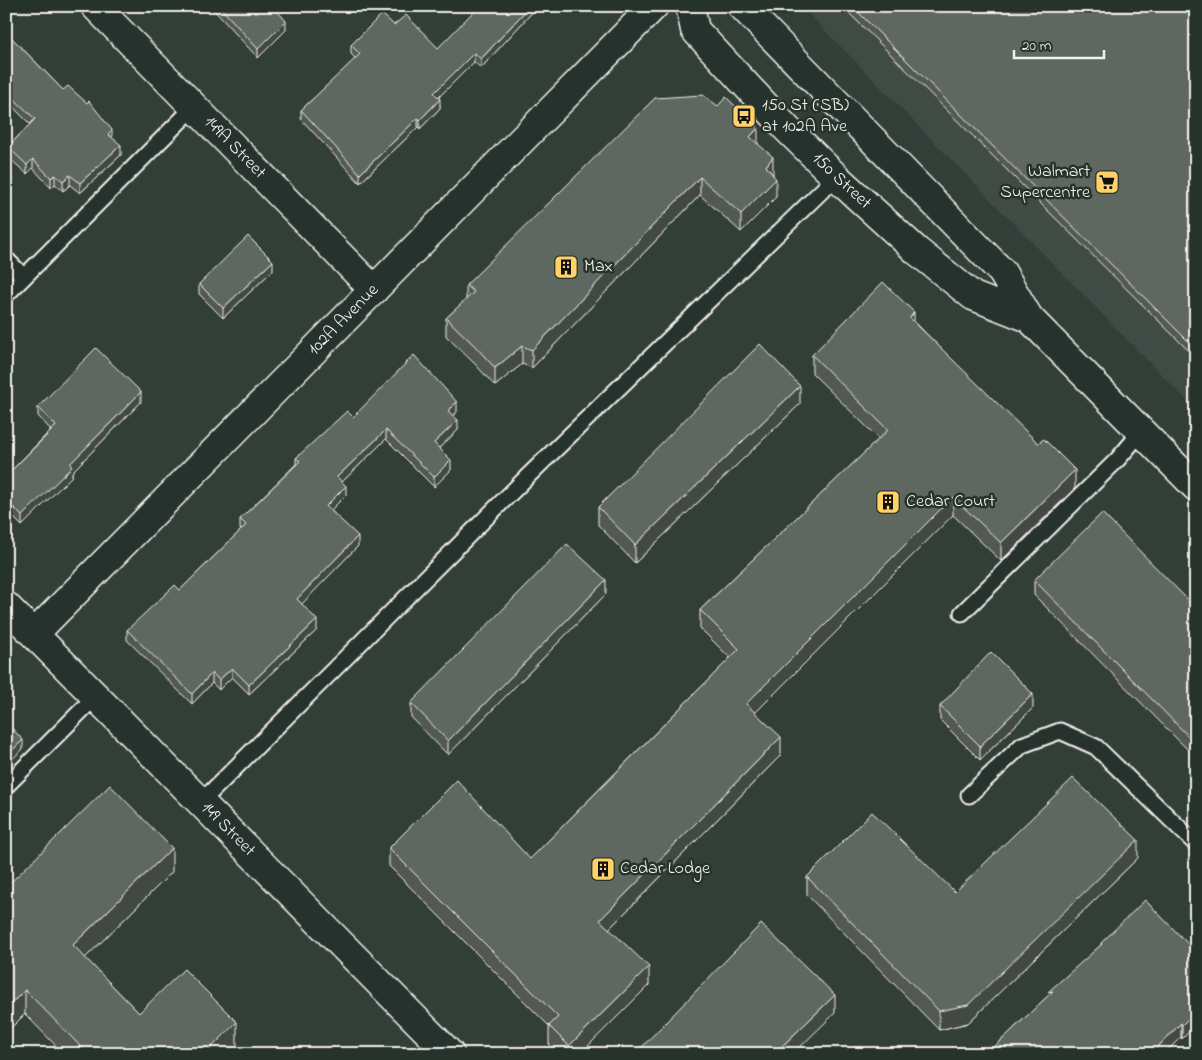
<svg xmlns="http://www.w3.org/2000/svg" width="1202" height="1060" font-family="'Indie Flower',sans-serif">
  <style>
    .built { fill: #404b44 }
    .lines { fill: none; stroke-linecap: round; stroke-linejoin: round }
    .service-casing { stroke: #f4f1e8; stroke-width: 19 }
    .minor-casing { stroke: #f4f1e8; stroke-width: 31 }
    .secondary-casing { stroke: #f4f1e8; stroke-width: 31 }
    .service { stroke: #26332d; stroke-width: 15 }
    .minor { stroke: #26332d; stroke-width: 28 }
    .secondary { stroke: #26332d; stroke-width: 28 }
    .wall { fill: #525953; stroke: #f4f1e8 }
    .shaded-wall { fill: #424944; stroke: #f4f1e8 }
    .building { fill: #5f6861; stroke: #f4f1e8 }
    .labels { text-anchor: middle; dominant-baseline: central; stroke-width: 5; stroke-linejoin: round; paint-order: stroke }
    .poi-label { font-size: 18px; fill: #f4f1e8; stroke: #26332d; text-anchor: start }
    .street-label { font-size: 18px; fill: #f4f1e8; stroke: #26332d }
  </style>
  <rect width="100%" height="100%" fill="#323e38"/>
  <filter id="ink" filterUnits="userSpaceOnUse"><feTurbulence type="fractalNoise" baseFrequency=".02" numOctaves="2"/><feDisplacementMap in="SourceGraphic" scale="10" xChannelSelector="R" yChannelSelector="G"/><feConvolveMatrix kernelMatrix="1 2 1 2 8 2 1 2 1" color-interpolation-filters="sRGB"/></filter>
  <g filter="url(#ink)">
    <path class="built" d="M801,6h395v404z"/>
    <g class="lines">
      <g class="service-casing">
        <path id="service" d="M6,259l18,18 -18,18
          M24,277l170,-170
          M962,613l156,-154 23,-27
          M6,786l90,-90
          M969,795l53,-50 38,-14 36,16 100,97
          M201,802l329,-328 306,-297"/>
      </g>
      <g class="minor-casing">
        <g id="minor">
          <path id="s1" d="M95,6l279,284"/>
          <path id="s2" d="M6,606l444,448"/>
          <path id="s3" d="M34,634l620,-628"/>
        </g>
      </g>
      <g class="secondary-casing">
        <g id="secondary">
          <path id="s4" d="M690,6l5,24 92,99 49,48 81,74 56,45 56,22"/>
          <path d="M742,6l260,266 27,46 167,169"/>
        </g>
      </g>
      <use href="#service" class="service"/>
      <use href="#minor" class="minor"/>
      <use href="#secondary" class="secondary"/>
    </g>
    <path class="wall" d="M211,6h62l13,24 -28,28 -47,-51z
      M538,6l-57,62 -7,-6 -35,35 1,11 -20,21 -2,-2 -58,56 -59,-64v-9l55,-51 -5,-5v-9l43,-20 44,23z
      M842,6h354v352z
      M6,32l57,58 49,48 9,17 -41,38 -10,-8 -7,6 -8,-7 -4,4 -18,-20 -6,6 -19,-17v-10l22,-23 -24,-24z
      M758,144l15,31 3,22 -35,35 -41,-37 -168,173 -10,-4 -27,22 -20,-22 -29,-28v-18l20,-18v-15z
      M273,270l-50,48 -24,-24v-10z
      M914,321l161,167 -74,73 -48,-46 -198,198 26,42 -172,174 40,56 -69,69h-21l-10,-10v-18l-160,-160v-18l141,11 200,-201 -30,-30v-18l179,-171 -67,-66v-18z
      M141,402l-69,70v4l-50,50 -16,-16v-34l45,-46 -13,-14v-9z
      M800,404l-165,159 -37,-38v-18z
      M457,412l-4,3 5,15 -19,18 12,22 -17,17 -48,-48 -44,43 4,13 -15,15 27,36 -57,58 16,26 -68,64 -17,-17 -13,13 -7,-7 -20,21 -65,-64v-10l53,-40 61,-60 -1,-1v-10l56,-55v-6l57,-41z
      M1034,580l162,28v150l-162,-163z
      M606,594l-158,161 -37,-38v-14z
      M940,706l93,2 -53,52 -40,-40z
      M1138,858l-170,165 -29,7 -132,-135v-18l148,15z
      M172,872l-87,86 54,55 98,34 -7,7h-166l-39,-40 -19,19v-146z
      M1101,943l95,9 -14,87 -1,-2 -17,17h-177l61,-58 53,-51z"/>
    <path class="shaded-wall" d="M530,6h8l-57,62v-9z
      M286,21v9l-28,28v-9z
      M474,53v9l-40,40v-9z
      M440,99v9l-20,21v-9z
      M418,118v9l-58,56v-9z
      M758,128v19l-8,-10z
      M112,130v9l-4,-5z
      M121,145v10l-41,38v-10z
      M773,157v18l-7,-9z
      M33,159v9l-6,6v-9z
      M55,175v9l-4,4v-10z
      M70,175v10l-7,6v-10z
      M700,177v18l-168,173v-18z
      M776,179v18l-35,35v-18z
      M273,261v9l-50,48v-10z
      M914,312v18l-4,-12z
      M522,346v18l-27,22v-18z
      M800,386v18l-165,159v-18z
      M141,392v10l-69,70v4l-50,50v-10l48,-52z
      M457,402v10l-9,8v-9z
      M458,420v10l-24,23v-10z
      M386,430v9l-49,48v-10z
      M451,460v10l-17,17v-10z
      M1075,470v18l-74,73v-18z
      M346,486v9l-20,20v-9z
      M953,497v18l-207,207v-18z
      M358,536v10l-61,63v-10z
      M606,580v14l-158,161v-14z
      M317,620v10l-68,64v-9z
      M232,668v9l-13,13v-10z
      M212,673v10l-20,21v-10z
      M1033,694v14l-53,52v-14z
      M781,737v18l-181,183v-18z
      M23,740v9l-17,16v-9z
      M1138,840v18l-170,165 -29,7v-19z
      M172,848v24l-99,98v-25z
      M649,967v18l-69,69h-11v-8z
      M25,990v24l-19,19v-25z
      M835,995v18l-42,41h-19z
      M1196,1011v14l-14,14v-14z
      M237,1022v25l-7,7h-25z
      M1181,1023v14l-17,17h-13z"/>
    <path class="building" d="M219,6h54l13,15 -28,28z
      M479,6h51l-49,53 -7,-6 -40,40 6,6 -20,21 -2,-2 -58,56 -59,-64 59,-56 -9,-9 31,-31 12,11 12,-10 32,33z
      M852,6h344v343z
      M6,32l57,58 5,-4 19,17 2,-2 23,29 -4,4 13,11 -41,38 -10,-8 -7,6 -8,-6 -4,3 -18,-19 -6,6 -19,-18 27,-28 -29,-28z
      M703,95l15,11 8,-9 32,31 -8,9 23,20 -7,9 10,13 -35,35 -41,-37 -168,173 -10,-4 -27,22 -20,-22 -29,-28 28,-26 -8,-7 189,-187z
      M248,236l25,25 -50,47 -24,-24z
      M883,282l31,30 -4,6 128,125 6,-4 31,31 -74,73 -48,-46 -207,207 35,33 -181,183 49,47 -80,79 -20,-20 9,-9 -169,-169 68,-68 73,79 209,-210 -39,-39 188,-180 -76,-75z
      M760,344l40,42 -165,159 -37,-38z
      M96,348l45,44 -71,72 2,3 -50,49 -16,-16v-24l50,-50 -18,-19z
      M414,355l43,47 -9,9 10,9 -24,23 17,17 -17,17 -48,-47 -49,47 9,9 -20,20 32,30 -61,63 20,21 -68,65 -17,-17 -13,12 -7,-7 -20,21 -65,-64 48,-45 5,5 66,-65 -6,-6 60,-58 -4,-3 51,-47 6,6z
      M1102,513l94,95v136l-162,-164z
      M567,544l39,36 -158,161 -37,-38z
      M991,652l42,42 -53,52 -40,-40z
      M6,722l17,18 -17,16z
      M1073,778l65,62 -170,165 -29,6 -132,-134 65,-65 83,80z
      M110,785l62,63 -99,97 66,68 45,-44 53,53 -32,32h-117l-63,-64 -19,18v-121z
      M1145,900l51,52v59l-14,14 -1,-2 -30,31h-164l66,-63 -5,1 54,-48 -1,-1z
      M761,924l74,71 -61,59h-139z"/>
  </g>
  <defs>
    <g id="bus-square" transform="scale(1.25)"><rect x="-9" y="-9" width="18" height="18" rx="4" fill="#ffd166" stroke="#26332d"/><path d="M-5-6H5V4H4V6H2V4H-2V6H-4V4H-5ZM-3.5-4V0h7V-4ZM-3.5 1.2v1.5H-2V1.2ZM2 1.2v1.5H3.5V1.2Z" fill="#111"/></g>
    <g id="supermarket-square" transform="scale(1.25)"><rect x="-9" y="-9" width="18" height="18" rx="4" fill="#ffd166" stroke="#26332d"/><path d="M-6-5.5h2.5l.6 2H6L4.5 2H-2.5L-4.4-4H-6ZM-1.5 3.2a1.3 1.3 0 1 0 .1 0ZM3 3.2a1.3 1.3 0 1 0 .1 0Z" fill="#111"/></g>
    <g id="building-square" transform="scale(1.25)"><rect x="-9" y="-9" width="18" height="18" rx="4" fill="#ffd166" stroke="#26332d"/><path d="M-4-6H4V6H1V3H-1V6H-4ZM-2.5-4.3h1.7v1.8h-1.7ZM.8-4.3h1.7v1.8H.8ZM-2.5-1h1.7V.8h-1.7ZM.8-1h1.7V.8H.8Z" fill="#111"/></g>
  </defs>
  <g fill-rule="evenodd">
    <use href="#bus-square" x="744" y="116"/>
    <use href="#supermarket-square" x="1107" y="182"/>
    <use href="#building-square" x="566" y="267"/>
    <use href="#building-square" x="888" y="502"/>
    <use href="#building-square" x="603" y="869"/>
  </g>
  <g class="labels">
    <g class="poi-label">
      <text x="762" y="106">150 St (SB)<tspan x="762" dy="21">at 102A Ave</tspan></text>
      <text x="1090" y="172" text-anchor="end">Walmart<tspan x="1090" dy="21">Supercentre</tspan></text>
      <text x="584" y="267">Max</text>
      <text x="906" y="502">Cedar Court</text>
      <text x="620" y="869">Cedar Lodge</text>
    </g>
    <g class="street-label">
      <text stroke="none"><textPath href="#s1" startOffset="199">149A Street</textPath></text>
      <text stroke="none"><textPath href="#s4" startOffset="235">150 Street</textPath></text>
      <text stroke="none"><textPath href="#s3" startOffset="441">102A Avenue</textPath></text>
      <text stroke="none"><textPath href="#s2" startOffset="315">149 Street</textPath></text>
    </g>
  </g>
  <rect width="1202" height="1060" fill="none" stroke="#26332d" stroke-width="25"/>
  <rect x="12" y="12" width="1177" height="1035" fill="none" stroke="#f4f1e8" stroke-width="2" filter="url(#ink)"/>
  <path d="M1014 50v8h90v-8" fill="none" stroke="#f4f1e8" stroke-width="2.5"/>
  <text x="1022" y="50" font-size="15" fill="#f4f1e8" stroke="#26332d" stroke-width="4" paint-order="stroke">20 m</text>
</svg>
